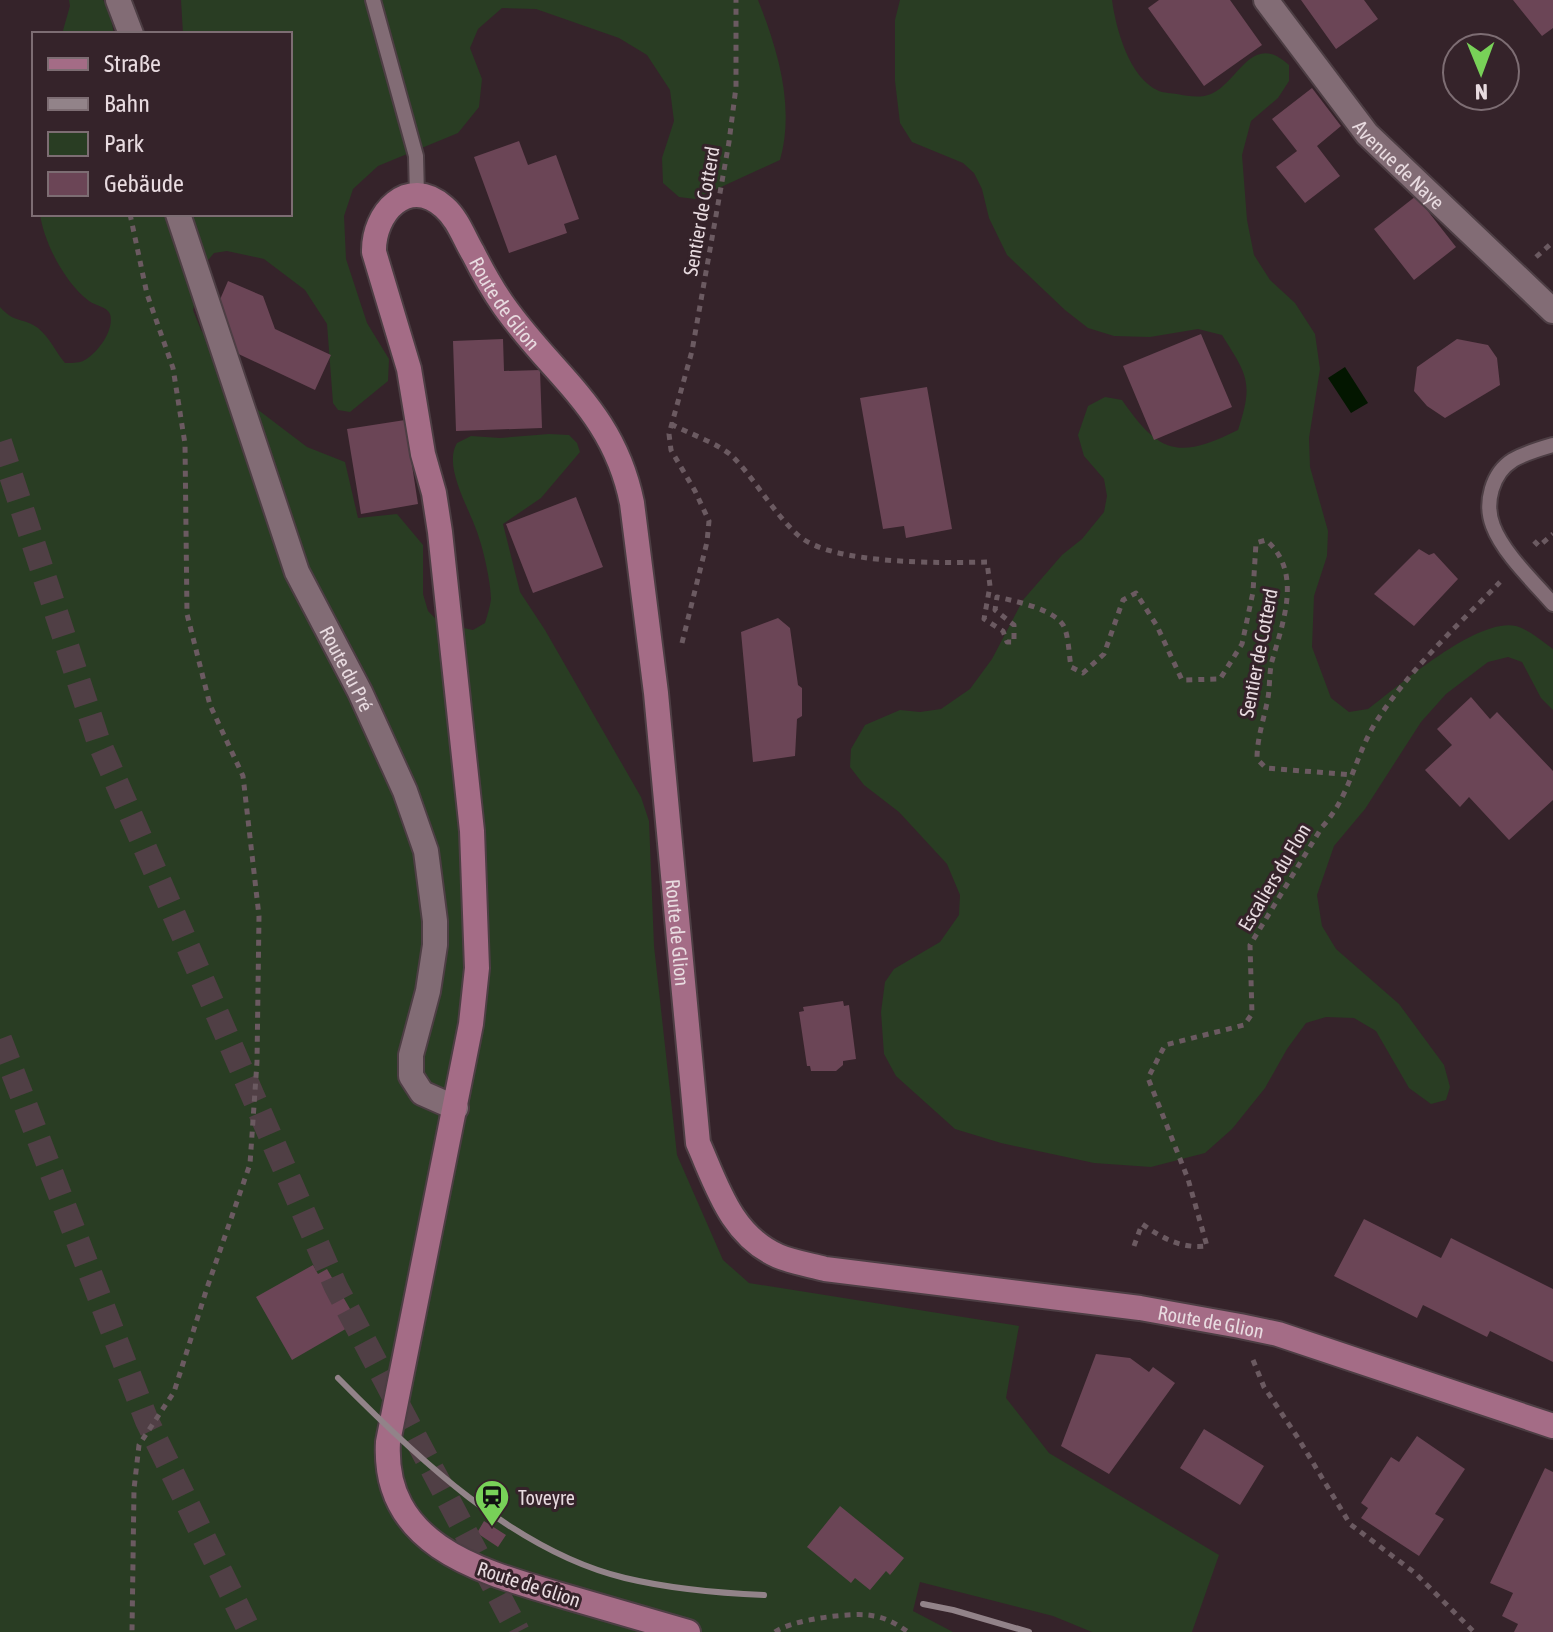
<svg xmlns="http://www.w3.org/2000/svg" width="1553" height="1632" font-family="'Asap Condensed',sans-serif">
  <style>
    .green { fill: #293d23 }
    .water { fill: #031600 }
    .building { fill: #6b4556 }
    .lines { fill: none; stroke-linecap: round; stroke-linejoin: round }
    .highway-tunnel { stroke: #503f45; stroke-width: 24; stroke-dasharray: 24 12; stroke-linecap: butt }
    .lane-casing { stroke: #4d3e44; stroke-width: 18 }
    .street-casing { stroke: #4d3e44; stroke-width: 28 }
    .secondary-casing { stroke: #4d3e44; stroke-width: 28 }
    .path { stroke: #6b5a61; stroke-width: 5; stroke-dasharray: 6 6; stroke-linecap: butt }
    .lane { stroke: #826c75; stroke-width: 14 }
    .street { stroke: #826c75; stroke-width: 24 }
    .secondary { stroke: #a46c86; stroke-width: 24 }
    .rail { stroke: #928389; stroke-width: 6 }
    .labels { text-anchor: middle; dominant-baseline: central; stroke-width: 6; stroke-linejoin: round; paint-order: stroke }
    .street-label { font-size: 20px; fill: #e8dbe0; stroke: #35232a }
    .poi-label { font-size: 20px; fill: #e8dbe0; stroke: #35232a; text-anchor: start }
  </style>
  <rect width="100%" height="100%" fill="#35232a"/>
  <path class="green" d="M69,0h34l6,8 5,26h-52l8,-28z
    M181,0h577c20,50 37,107 22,160l-85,39 -16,-2 -16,-14 -1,-25 12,-37 -4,-31 -23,-35 -28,-17 -83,-29 -34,-1 -24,21 -8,19 12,31 -3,28 -21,26 -80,33 -25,23 -9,27 2,43 21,64 22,36 -1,22 -38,31 -12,-2 -5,-7 -6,-79 -22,-34 -41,-31 -37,-8 -13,2 -10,12 -11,45 8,20 56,79 50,38 38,15 13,56 39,-4 26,31v49l5,17 12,12 33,7 12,-7c2,-7 5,-16 6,-24 0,-15 -7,-47 -12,-61 -7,-26 -37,-70 -22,-95l14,-7 29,2 49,-4 20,1 8,8 3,9 -39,46 -38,26 17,68 25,38 96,167 8,24 5,125 23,209 46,105 26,23 270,43 -13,72 43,55 170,102 -27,77h-100l-39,-16 -133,-34 -7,29 40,21h-953v-1325c15,17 23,10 38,21 12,10 17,23 27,35 5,0 13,0 18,-2 14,-7 32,-31 27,-47 -4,-8 -14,-8 -21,-13 -24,-18 -45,-58 -49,-87h250v-180h-107z
    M900,0h212c4,29 17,78 47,91 5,2 13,2 18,3 10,2 22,4 31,1 30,-9 42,-66 81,-30v16l-11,17 -27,23 -9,34 5,65 7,35 16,25 25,23 20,31 5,35 -11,69 1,29 18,64 -1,25 -13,40 -2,51 19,51 18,14 19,-3c31,-23 109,-92 148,-83 13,4 26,15 37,23v61l-12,-12 -19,-36 -14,-5 -20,5 -42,32 -25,28 -56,87 -31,37 -17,49 5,31 14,23 63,55 45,61 6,22 -4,13 -15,4 -22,-16 -33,-57 -22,-13 -28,-1 -20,6 -19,26 -22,39 -33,41 -27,24 -54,14 -57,-4 -93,-20 -46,-14 -59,-53 -12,-22 -3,-42 4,-30 9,-13 46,-27 19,-27 1,-20 -13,-31 -48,-52 -35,-27 -14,-18 1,-18 14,-24 35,-15 20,2 21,-3 29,-20 22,-30 31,-59 39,-45 20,-16 22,-27 3,-16 -3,-17 -20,-23 -6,-21 10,-29 17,-9 17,3c38,55 57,59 116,30 16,-48 9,-55 -16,-95l-24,-6 -48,8 -36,-1 -26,-8 -23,-18 -58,-55 -18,-37 -7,-29 -8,-16 -11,-10 -51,-21 -12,-19 -5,-42v-61z"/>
  <path class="water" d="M1345,367l23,36 -17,10 -23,-35z"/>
  <path class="building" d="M1159,0h71l32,45 -58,41 -56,-78z
    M1301,0h63l14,19 -42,30z
    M1513,0h40v28l-11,8z
    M1312,88l29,38 -24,20 23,30 -35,27 -29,-36 21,-16 -25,-32z
    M519,141l9,24 28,-10 23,64 -15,5 3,9 -58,20 -35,-96z
    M1416,196l40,51 -42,33 -40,-51z
    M228,281l35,15 12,33 56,26 -16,35 -85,-40 -15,-39z
    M1201,334l31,73 -78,33 -31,-74z
    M503,339l1,32 36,-1 2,58 -86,3 -3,-90z
    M1457,339l31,6 9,13 3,27 -55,33 -18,-12 -13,-15 3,-24z
    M927,387l25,142 -46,9 -2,-12 -21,3 -23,-131z
    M405,420l13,84 -57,10 -14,-85z
    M576,497l27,70 -70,26 -27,-69z
    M1419,549l10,6 5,-2 24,26 -44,47 -40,-32z
    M778,618l12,10 8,57 4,3v28l-5,3 -2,37 -42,6 -12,-130z
    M1471,697l19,22 7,-7 56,59v29l-44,40 -40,-43 -9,10 -35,-37 27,-25 -15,-16z
    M843,1001l1,5 5,-1 7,54 -13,2v4l-7,6h-25l-1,-5h-3l-8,-54 5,-1 -1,-4z
    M1364,1219l77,39 10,-20 102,51v73l-63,-31 -3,6 -64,-32 -6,13 -83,-42z
    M313,1265l5,9 9,-5 26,45 -9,5 5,8 -57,33 -36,-63z
    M1096,1354l34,4 19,14 4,-5 22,16 -66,91 -48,-28z
    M1204,1429l60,37 -24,39 -60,-37z
    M1417,1436l48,33 -30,45 9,5 -25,37 -58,-38 7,-10 -7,-5 30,-46 8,5z
    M1545,1468l8,4v160h-39l4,-8 -16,-8 11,-23 -23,-10z
    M840,1506l64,52 -14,17 -4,-4 -16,19 -15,-12 -4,5 -44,-36z
    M484,1521l22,14 -8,12 -21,-14z"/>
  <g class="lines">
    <path class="highway-tunnel" d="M0,442l98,298 238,547 182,345
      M0,1039l147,382 103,211"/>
    <g class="lane-casing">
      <path id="lane" d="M373,0l43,156 1,40
        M1553,445c-14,4 -28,8 -40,15 -21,13 -29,43 -20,66 10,27 41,56 60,78"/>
    </g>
    <g class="street-casing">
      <g id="street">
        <path d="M118,0l13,34"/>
        <path id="s1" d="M1266,0l101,134 186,177"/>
        <path id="s2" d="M178,214l119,358 63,120 45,99 21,60 9,70v24l-7,46 -17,64v21l11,17 34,15"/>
      </g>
    </g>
    <g class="secondary-casing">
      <g id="secondary">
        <path id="s3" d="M688,1632c-42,-12 -83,-24 -124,-36 -81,-24 -182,-49 -176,-154l83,-418 6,-56 -5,-137 -32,-299 -6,-39 -11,-39 -14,-85 -35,-117c-1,-39 34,-77 70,-45 14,12 20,31 29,46 9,18 19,36 31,53 51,72 109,104 128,197l24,190 42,450c19,43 33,92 80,113 14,6 32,9 47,13l315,39 100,18 38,8 275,92"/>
      </g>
    </g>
    <path class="path" d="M130,214l17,80 26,74 12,76 2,170 23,91 33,71 16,140 -2,146 -7,102 -43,124 -33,104 -35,53 -5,44 -2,143
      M1536,257l17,-15
      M671,424c17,9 48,20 61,32 24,24 41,57 67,80 34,29 144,27 188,26l3,24 -6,33 19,12 4,11h7v-17l-19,-15 2,-13c18,4 62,13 68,32 4,12 4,26 6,38l12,6 21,-19 19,-54 13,-7 21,33 25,54 38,-1 22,-35 11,-52 3,-49 10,-3c37,32 17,82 6,121 -3,12 -2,25 -4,37 -4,21 -11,40 -11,61l9,9 87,7
      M1534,541l5,5 14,-12
      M682,643l25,-101 2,-21 -14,-30 -24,-41 -2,-16 23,-83 37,-209 7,-55v-87
      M1134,1246l8,-22c20,14 39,25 65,22l-19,-67 -40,-101 17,-33 79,-20 8,-11 -2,-69 72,-118c29,-31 33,-74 56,-108 33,-51 80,-94 122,-137
      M1253,1360l11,27 34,51 52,86 65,49 59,59
      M775,1632c15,-12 80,-21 99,-16 13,2 24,9 34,16"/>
    <use href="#lane" class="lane"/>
    <use href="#street" class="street"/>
    <use href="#secondary" class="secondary"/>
    <path class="rail" d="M338,1378c77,78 177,174 287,200 46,11 92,15 139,17
      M923,1604l30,6 76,22"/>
  </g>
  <defs>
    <g id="station-pin" transform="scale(1.8)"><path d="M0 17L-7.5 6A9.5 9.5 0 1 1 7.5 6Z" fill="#78d158" stroke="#35232a"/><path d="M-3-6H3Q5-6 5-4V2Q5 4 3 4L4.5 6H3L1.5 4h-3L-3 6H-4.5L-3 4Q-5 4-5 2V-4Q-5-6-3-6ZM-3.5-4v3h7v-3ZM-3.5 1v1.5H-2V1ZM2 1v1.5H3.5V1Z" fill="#111"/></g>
  </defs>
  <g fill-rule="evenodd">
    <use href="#station-pin" x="492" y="1497"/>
  </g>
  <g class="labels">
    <g class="street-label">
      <text stroke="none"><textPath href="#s1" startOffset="212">Avenue de Naye</textPath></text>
      <text transform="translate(701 211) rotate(-80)">Sentier de Cotterd</text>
      <text stroke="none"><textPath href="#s3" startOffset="1818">Route de Glion</textPath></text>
      <text transform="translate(1258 653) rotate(-79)">Sentier de Cotterd</text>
      <text stroke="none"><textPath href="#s2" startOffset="486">Route du Pré</textPath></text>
      <text transform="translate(1274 877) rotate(-59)">Escaliers du Flon</text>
      <text stroke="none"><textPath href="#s3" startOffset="2490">Route de Glion</textPath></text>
      <text stroke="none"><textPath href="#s3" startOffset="3282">Route de Glion</textPath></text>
      <text transform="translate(529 1584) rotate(18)">Route de Glion</text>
    </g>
    <g class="poi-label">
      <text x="518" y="1497">Toveyre</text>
    </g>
  </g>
  <rect x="32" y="32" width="260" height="184" fill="#35232a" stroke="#7d6d73" stroke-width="2"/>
  <rect x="48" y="58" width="40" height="12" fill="#a46c86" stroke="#7d6d73" stroke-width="2"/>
  <text x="104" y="72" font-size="24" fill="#e8dbe0">Straße</text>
  <rect x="48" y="98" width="40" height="12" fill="#928389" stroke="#7d6d73" stroke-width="2"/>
  <text x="104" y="112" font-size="24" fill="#e8dbe0">Bahn</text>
  <rect x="48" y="132" width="40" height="24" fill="#293d23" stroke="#7d6d73" stroke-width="2"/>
  <text x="104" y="152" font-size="24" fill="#e8dbe0">Park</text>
  <rect x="48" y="172" width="40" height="24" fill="#6b4556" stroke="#7d6d73" stroke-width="2"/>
  <text x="104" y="192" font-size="24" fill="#e8dbe0">Gebäude</text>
  <g transform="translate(1481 72) rotate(179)"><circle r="38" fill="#35232a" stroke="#7d6d73" stroke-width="2"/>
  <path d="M0-6L14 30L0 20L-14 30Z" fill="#78d158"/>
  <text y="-12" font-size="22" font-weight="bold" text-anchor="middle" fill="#e8dbe0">N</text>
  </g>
</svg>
